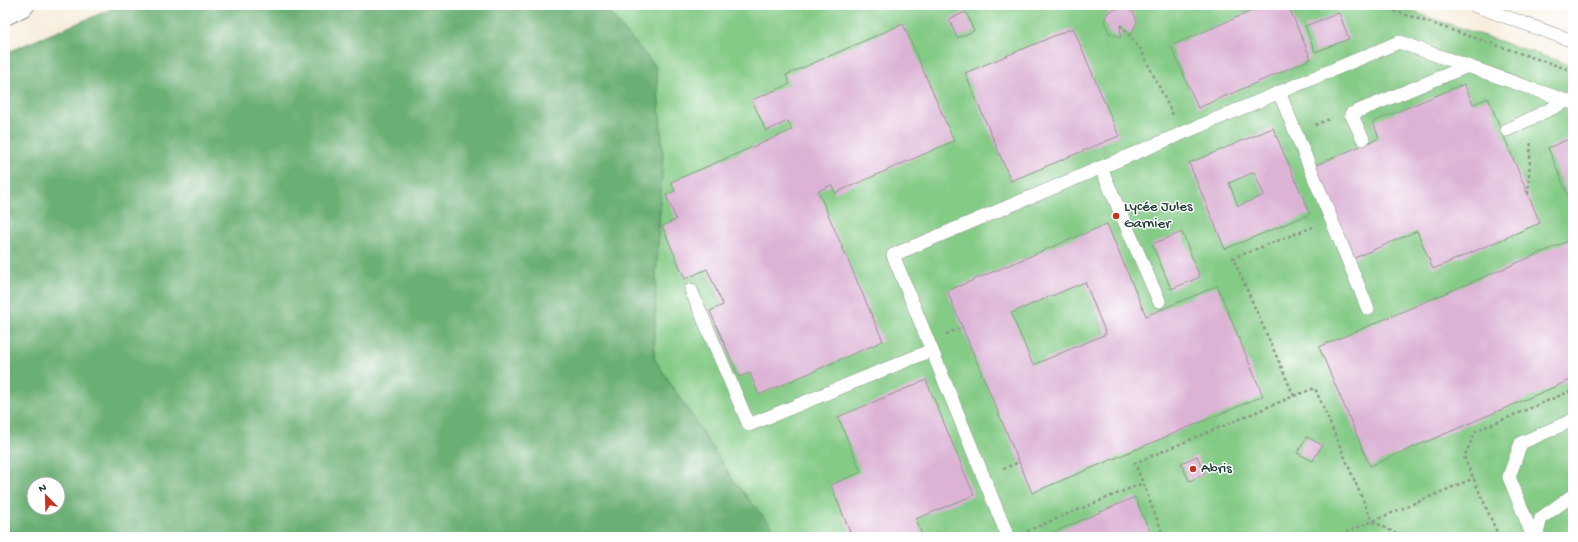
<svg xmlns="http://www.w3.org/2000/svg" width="1578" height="542" font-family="'Gochi Hand',sans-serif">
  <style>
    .green { fill: #84cb86; stroke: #52845d }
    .forest { fill: #6baf73; stroke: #457654; fill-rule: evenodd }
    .building { fill: #dcb3d5; fill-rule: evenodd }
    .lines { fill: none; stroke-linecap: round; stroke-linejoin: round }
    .service-casing { stroke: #8b9588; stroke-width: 14 }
    .secondary-casing { stroke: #8b9588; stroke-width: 24 }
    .path { stroke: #8b9588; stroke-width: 2.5; stroke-dasharray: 3 3; stroke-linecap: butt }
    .service { stroke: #fff; stroke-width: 13 }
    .secondary { stroke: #fff; stroke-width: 22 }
    .poi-dot { fill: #c8321e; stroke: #fff; stroke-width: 1.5 }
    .labels { text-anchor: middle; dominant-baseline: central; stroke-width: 3; stroke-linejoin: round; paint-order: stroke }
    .poi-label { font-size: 15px; fill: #1f3d34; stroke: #fff; text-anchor: start }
  </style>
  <rect width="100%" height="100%" fill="#fff"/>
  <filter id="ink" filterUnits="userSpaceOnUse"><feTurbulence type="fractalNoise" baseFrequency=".025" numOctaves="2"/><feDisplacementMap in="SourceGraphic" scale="8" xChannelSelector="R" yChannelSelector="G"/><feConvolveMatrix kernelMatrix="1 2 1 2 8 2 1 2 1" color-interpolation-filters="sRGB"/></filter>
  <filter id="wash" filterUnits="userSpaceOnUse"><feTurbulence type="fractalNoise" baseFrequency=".012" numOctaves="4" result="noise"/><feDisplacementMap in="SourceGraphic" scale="16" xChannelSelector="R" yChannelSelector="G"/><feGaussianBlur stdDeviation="0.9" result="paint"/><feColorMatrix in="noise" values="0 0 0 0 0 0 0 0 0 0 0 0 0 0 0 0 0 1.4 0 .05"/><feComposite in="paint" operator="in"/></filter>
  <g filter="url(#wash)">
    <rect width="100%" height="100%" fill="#f7eddc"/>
    <path class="green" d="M601,5h792l180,61v471h-792l-46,-54 -81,-125 2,-82 7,-120 -7,-89z"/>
    <path class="forest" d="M121,5h480l5,4 50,58 7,89 -7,120 -2,82 81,125 46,54h-776v-484zM34,484h24v24h-24z"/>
    <g id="blocks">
      <path class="building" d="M1265,5h23l23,54 -113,49 -27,-62z
        M1121,7l12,5 4,9 -6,14 -11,-10 1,13 -12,-5 -5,-12 4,-9z
        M966,12l8,19 -17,7 -8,-19z
        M1339,13l10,26 -34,13 -10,-26z
        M903,24l51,117 -119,52 -3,-8 -14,6 65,150 -124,54 -9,-22 -11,4 -29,-66 13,-6 -16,-36 -22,10 -23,-53 14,-6 -10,-25 9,-4 -4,-9 121,-52 -4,-9 -22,10 -14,-31 38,-16 -4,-9z
        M1073,28l46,108 -108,45 -46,-108z
        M1464,84l9,20 15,-6 52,125 -107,46 -16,-38 -63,27 -40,-92 65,-28 -6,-16z
        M1273,128l37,86 -85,35 -36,-86zM1254,172l10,23 -26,11 -9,-23z
        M1573,137v70l-25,-59z
        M1107,224l39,92 71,-30 46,110 -231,97 -85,-202zM1085,282l21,52 -73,31 -22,-52z
        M1182,232l18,45 -29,12 -19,-45z
        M1573,239v140l-203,87 -51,-119z
        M926,380l48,115 -58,24 7,18h-71l-21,-52 30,-13 -23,-55z
        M1307,437l15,8 -9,16 -16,-8z
        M1197,456l8,18 -16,7 -8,-18z
        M1135,497l16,38 -5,2h-103z"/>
    </g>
  </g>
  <g filter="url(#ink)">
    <use href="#blocks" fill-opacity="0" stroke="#8b9588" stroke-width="1"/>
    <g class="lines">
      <g class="service-casing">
        <path id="service" d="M1473,5l100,36
          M1279,92l89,217
          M1507,130l60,-29
          M1363,139l-12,-25 117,-48
          M1101,168l58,133
          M691,290l58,135 183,-75
          M1008,537l-115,-282 506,-213 174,61
          M1533,537l-24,-60 12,-34 52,-23
          M1536,537l5,-19 32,-23"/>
      </g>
      <g class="secondary-casing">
        <path id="secondary" d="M5,14l18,-9"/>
      </g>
      <path class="path" d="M1377,5l196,66
        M1120,25l21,25 32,65
        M1315,125l17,-7
        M1528,194l3,-54
        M946,334l17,-7
        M1294,396l21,-8 57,133 31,16
        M1003,469l16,-7
        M1027,531l116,-48
        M1164,537l-29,-74 159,-67 -61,-138 80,-31
        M1335,537l139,-59
        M1499,537l-35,-80 12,-26 97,-41"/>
      <use href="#service" class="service"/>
      <use href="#secondary" class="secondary"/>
    </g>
  </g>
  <g class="poi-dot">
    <circle cx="1116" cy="216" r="4"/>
    <circle cx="1193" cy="469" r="4"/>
  </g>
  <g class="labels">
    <g class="poi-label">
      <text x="1124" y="207">Lycée Jules<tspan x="1124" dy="17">Garnier</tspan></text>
      <text x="1201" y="469">Abris</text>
    </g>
  </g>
  <rect width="1578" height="542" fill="none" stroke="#fff" stroke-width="20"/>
  <g transform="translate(46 496) rotate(337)"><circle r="19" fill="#ffffff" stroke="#a5b1ae"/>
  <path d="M0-3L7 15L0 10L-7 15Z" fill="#c8321e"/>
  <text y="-6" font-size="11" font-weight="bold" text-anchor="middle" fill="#1f3d34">N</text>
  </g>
</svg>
